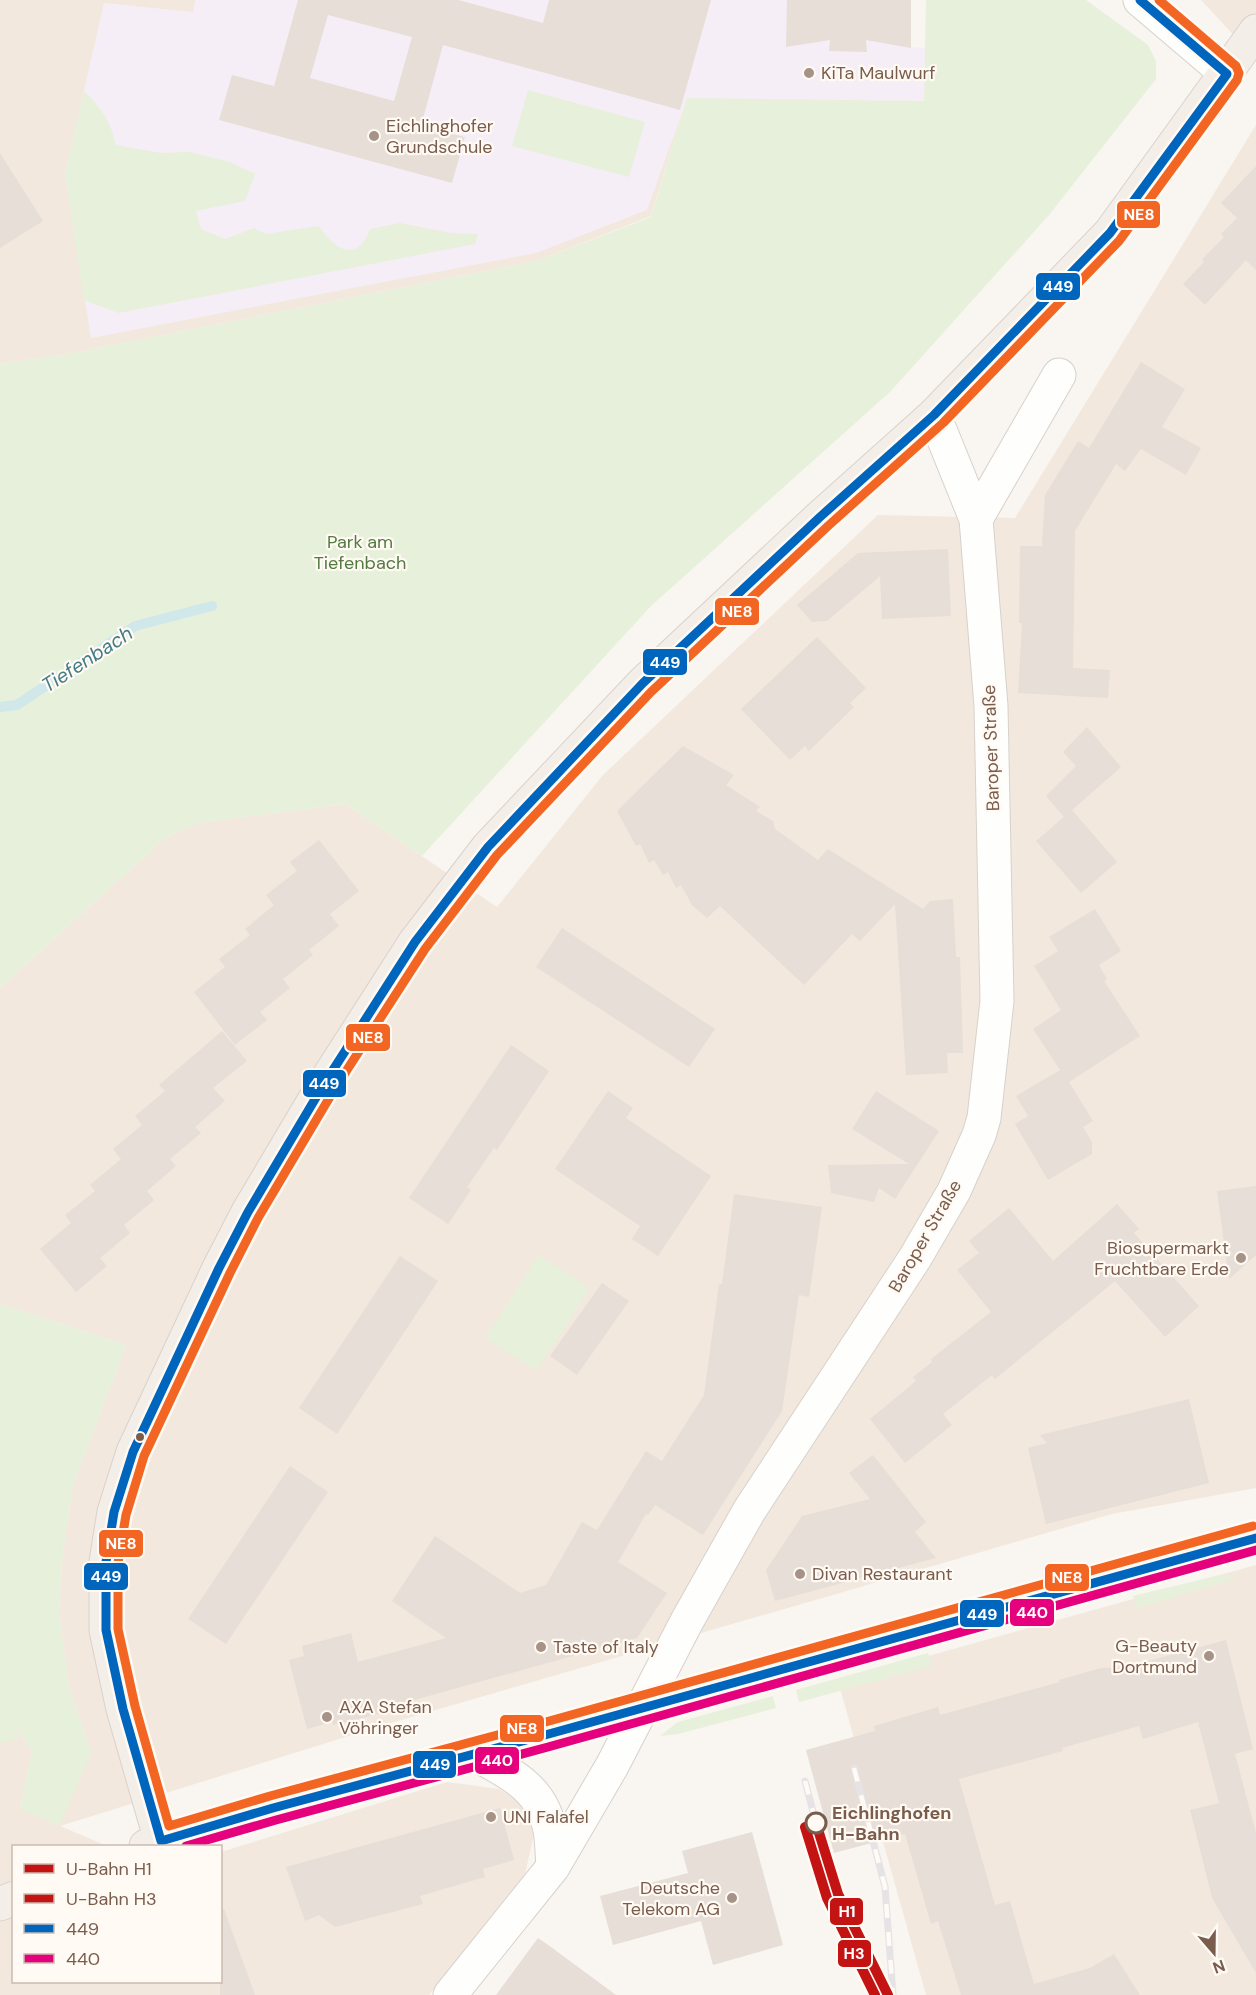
<svg xmlns="http://www.w3.org/2000/svg" width="1256" height="1995" font-family="'DM Sans',sans-serif">
  <style>
    .residential { fill: #f2e8de }
    .education { fill: #f6eef6 }
    .green { fill: #e7f0db }
    .lines { fill: none; stroke-linecap: round; stroke-linejoin: round }
    .stream { stroke: #d0e8ea; stroke-width: 10 }
    .building { fill: #e6ded7; fill-rule: evenodd }
    .minor-casing { stroke: #d7d1cb; stroke-width: 35 }
    .major-casing { stroke: #dad1cc; stroke-width: 35 }
    .minor { stroke: #fefefd; stroke-width: 33 }
    .major { stroke: #f3eee8; stroke-width: 33 }
    .rail-casing { stroke: #e6e3e7; stroke-width: 7 }
    .rail { stroke: #fffaf3; stroke-width: 4.5; stroke-dasharray: 14; stroke-linecap: butt }
    .bus-1-casing { stroke: #fffaf3; stroke-width: 14 }
    .bus-2-casing { stroke: #fffaf3; stroke-width: 14 }
    .bus-3-casing { stroke: #fffaf3; stroke-width: 14 }
    .bus-1 { stroke: #0065bd; stroke-width: 9 }
    .bus-2 { stroke: #e5007d; stroke-width: 9 }
    .bus-3 { stroke: #f26522; stroke-width: 9 }
    .metro-1-casing { stroke: #fffaf3; stroke-width: 15 }
    .metro-2-casing { stroke: #fffaf3; stroke-width: 15 }
    .metro-1 { stroke: #c31313; stroke-width: 10 }
    .metro-2 { stroke: #c31313; stroke-width: 10 }
    .poi-dot { fill: #a69286; stroke: #fffaf3; stroke-width: 2 }
    .bus-dot { fill: #7a5c4d; stroke: #fffaf3; stroke-width: 2 }
    .stop-dot { fill: #fffaf3; stroke: #7a5c4d; stroke-width: 3 }
    .labels { text-anchor: middle; dominant-baseline: central; stroke-width: 4.5; stroke-linejoin: round; paint-order: stroke }
    .poi-label { font-size: 18px; fill: #7a5c4d; stroke: #fffaf3; text-anchor: start }
    .park-label { font-size: 18px; fill: #537a41; stroke: #fffaf3 }
    .street-label { font-size: 18px; fill: #7a5c4d; stroke: #fffaf3 }
    .stop-label { font-size: 18px; font-weight: bold; fill: #7a5c4d; stroke: #fffaf3; text-anchor: start }
    .water-label { font-size: 20px; font-style: italic; fill: #437c86; stroke: #fffaf3 }
    .line-badge { stroke: #fffaf3; stroke-width: 2 }
    .badge-label { font-size: 16px; text-anchor: middle; font-weight: bold; fill: #fff }
  </style>
  <rect width="100%" height="100%" fill="#f9f5f0"/>
  <path class="residential" d="M0,0h713l-26,98 -36,118 -114,45 -464,92 -73,11z
    M1201,0h55v59z
    M1256,125v1363l-144,26 -728,211 -324,101 47,20h-93v136h206l1,-130 226,-70 52,7 24,14 13,23 -11,48 -96,121h-429v-294l32,50 -12,58 71,-56 -22,-65 -10,-76 3,-52 11,-75 53,-140 -126,-41v-316l164,-149 33,-16 148,-19 152,103 106,-132 275,-260 137,3z
    M1256,1565v430h-330l-88,-314z"/>
  <path class="education" d="M195,0h716v47l14,1 -1,53 -237,-2 -40,111 -111,43 -445,85 -26,-164 39,-171 89,9z"/>
  <path class="green" d="M926,0h160l62,45 8,16v18l-107,136 -159,177 -239,214 -229,250 -77,-52 -148,19 -33,16 -164,149v-624l73,-11 464,-92 114,-44 36,-119 237,3z
    M528,90l117,32 -16,55 -117,-31z
    M84,91c18,18 26,29 32,54l45,8 28,-1 41,10 25,12 -10,27 -49,10 5,18 24,10 29,-11 12,6 53,-8c16,24 38,38 51,3l30,-6 51,10 27,1 -3,10 -356,69 -35,-13 -19,-126z
    M539,1255l51,33 -54,83 -51,-33z
    M0,1304l126,41 -53,140 -11,75 -3,52 10,76 22,65 -32,73 -39,-17 12,-58 -16,-25 3,13 -19,4z
    M1220,1575h11l6,3 -100,31 -4,-13z
    M928,1653l3,13 -132,36 -3,-12z
    M773,1696l3,12 -98,26 -18,2 18,-14z"/>
  <g class="lines">
    <path class="stream" d="M0,707l17,-2 118,-79 77,-20"/>
  </g>
  <path class="building" d="M298,0h160l85,23 6,-23h162l-31,110 -237,-65 -22,81 44,11 -13,46 -233,-63 13,-45 42,11zM328,15l84,22 -18,64 -84,-23z
    M787,0h124v48l-45,-8 1,12 -38,-1 1,-11 -44,7z
    M0,153l43,68 -43,27z
    M1256,166v104l-10,-10 -41,45 -22,-21 21,-22 -2,-3 22,-22 -3,-3 16,-16 -16,-15z
    M1141,362l44,27 -23,38 39,21 -15,27 -45,-26 -16,22 -9,-7 -41,67 -2,137 37,2 -2,28 -90,-5 4,-70h-3l1,-77h22l3,-51 33,-54 11,7z
    M948,549l3,67 -69,3 -2,-43 -53,45 -15,1 -15,-17 61,-52z
    M817,637l49,51 -16,15 4,4 -45,44 -4,-5 -15,14 -49,-51z
    M1087,727l34,40 -57,50 -18,-21 30,-30 -13,-14z
    M683,746l51,29 -8,10 34,22 -4,4 17,10 2,8 43,31 10,-11 95,60 7,-8 23,-2 3,58h4l3,96h-16l1,20 -42,2 -11,-171 -35,37 -8,-7 -48,51 -84,-79 -13,12 -15,-13 -11,-20 -5,3 -8,-16 -5,3 -9,-15 -5,3 -9,-19 -4,2 -19,-35z
    M1072,810l45,52 -36,31 -45,-52z
    M319,840l40,51 -29,23 9,12 -30,24 4,5 -30,24 7,9 -30,24 7,8 -32,25 -41,-53 31,-25 -6,-8 31,-24 -5,-6 29,-24 -8,-10 31,-24 -7,-9z
    M1095,909l26,42 -22,14 8,14 -3,2 36,55 -71,46 24,39 -10,6 9,15v12l-44,26 -33,-56 13,-8 -12,-20 44,-26 -27,-41 28,-19 -27,-44 24,-15 -9,-14z
    M562,928l153,101 -26,38 -153,-100z
    M222,1031l25,30 -34,27 12,13 -30,26 6,6 -31,26 6,7 -29,25 7,9 -30,25 6,8 -30,25 7,8 -31,26 -36,-43 31,-26 -6,-8 30,-24 -5,-6 31,-26 -8,-10 29,-24 -7,-9 30,-25 -6,-6z
    M511,1045l38,26 -52,79 -3,-2 -27,39 4,3 -23,34 -39,-26z
    M608,1091l25,17 -7,10 85,58 -53,80 -26,-17 8,-13 -85,-57z
    M876,1091l63,40 -44,68 -16,-11 -5,14 -43,-9 -3,-28 81,-1 -57,-35z
    M1256,1186v69l-27,24 -12,-88z
    M734,1194l88,13 -13,90 -10,-2 -17,116 -79,124 -48,-30 -7,10 -2,-1 -28,48 49,31 -30,45 -230,64 1,5 -75,18 -1,-3 -25,7 -18,-69 15,-4 -2,-10 49,-13 7,29 88,-24 -54,-37 43,-65 85,57 26,-8 36,-63 15,8 49,-79 16,10 42,-66 15,-111h3z
    M1117,1204l22,25 -5,4 65,73 -34,31 -50,-56 -120,98 -3,-4 -49,39 9,11 -47,38 -35,-44 46,-38 -3,-4 19,-15 -1,-3 60,-47 -34,-42 22,-17 -10,-12 40,-33 44,53z
    M400,1256l38,25 -101,153 -38,-26z
    M602,1283l27,18 -52,74 -27,-19z
    M1189,1399l20,84 -163,41 -18,-76 19,-5 -7,-8z
    M873,1455l53,67 -11,10 21,26 -161,43 -9,-31 36,-54 68,-17 -21,-26z
    M290,1466l38,26 -102,152 -38,-25z
    M1226,1640l27,109 -18,5 21,79v140l-44,-75 -22,-88 29,-7 -21,-81 -55,17 -4,-13 -77,22 1,3 -104,28 36,126 15,-4 24,83 56,-16 24,-14 26,41h-179l-23,-74 -7,3 -26,-90 -71,19 -28,-103 69,-19 -1,-5 64,-19 2,8 120,-33 -1,-2 42,-12 25,-1z
    M500,1808l14,52 -31,9 2,8 -65,19 3,8 -88,23 -16,-12 -14,6 -19,-54z
    M752,1832l31,113 -70,20 -12,-44 -88,24 -13,-49 88,-23 -6,-22z
    M224,1909l31,86h-35v-85z
    M538,1938l13,9 65,48h-120z"/>
  <g class="lines">
    <g class="minor-casing">
      <path id="minor" d="M1140,0l87,74
        M976,519l83,-144
        M475,1754c34,19 67,33 75,76 2,12 2,25 3,37
        M450,1995l103,-128 59,-101 75,-145 62,-110 166,-253 39,-67 25,-56 5,-17 13,-117 -6,-295 -15,-187 -42,-104"/>
    </g>
    <g class="major-casing">
      <path id="major" d="M161,1841l-38,-132 -17,-79v-68l8,-50 19,-60 86,-184 29,-56 76,-128 91,-142 73,-95 155,-164 177,-166 114,-102 176,-182 146,-202
        M146,1846l127,-38 272,-73 711,-197
        M0,1904l14,-6"/>
    </g>
    <use href="#minor" class="minor"/>
    <use href="#major" class="major"/>
    <g class="rail-casing">
      <path id="rail" d="M854,1768l31,119 8,108
        M805,1781l11,42"/>
    </g>
    <use href="#rail" class="rail"/>
    <g class="bus-1-casing">
      <path id="bus-1" d="M1140,0l87,74
        M161,1841l-38,-132 -17,-79v-68l8,-50 19,-60 86,-184 29,-56 76,-128 91,-142 73,-95 155,-164 177,-166 114,-102 176,-182 117,-159
        M161,1841l112,-33 272,-73 711,-197"/>
    </g>
    <g class="bus-2-casing">
      <path id="bus-2" d="M186,1846l90,-26 272,-73 708,-197"/>
    </g>
    <g class="bus-3-casing">
      <path id="bus-3" d="M1159,0l77,66 3,7 -2,7 -118,161 -176,182 -115,103 -177,166 -154,163 -72,94 -91,141 -76,128 -28,55 -86,183 -18,59 -8,48v66l17,77 34,120 101,-30 272,-73 711,-197"/>
    </g>
    <use href="#bus-1" class="bus-1"/>
    <use href="#bus-2" class="bus-2"/>
    <use href="#bus-3" class="bus-3"/>
    <g class="metro-1-casing">
      <path id="metro-1" d="M816,1823l22,71 50,101"/>
    </g>
    <g class="metro-2-casing">
      <path id="metro-2" d="M805,1827l22,71 48,97"/>
    </g>
    <use href="#metro-1" class="metro-1"/>
    <use href="#metro-2" class="metro-2"/>
  </g>
  <g class="poi-dot">
    <circle cx="809" cy="73" r="6"/>
    <circle cx="374" cy="136" r="6"/>
    <circle cx="1241" cy="1258" r="6"/>
    <circle cx="800" cy="1574" r="6"/>
    <circle cx="541" cy="1647" r="6"/>
    <circle cx="1209" cy="1656" r="6"/>
    <circle cx="327" cy="1717" r="6"/>
    <circle cx="491" cy="1817" r="6"/>
    <circle cx="732" cy="1898" r="6"/>
  </g>
  <circle class="bus-dot" cx="140" cy="1437" r="5"/>
  <circle class="stop-dot" cx="816" cy="1823" r="10"/>
  <g class="labels">
    <g class="poi-label">
      <text x="821" y="73">KiTa Maulwurf</text>
      <text x="386" y="126">Eichlinghofer<tspan x="386" dy="21">Grundschule</tspan></text>
      <text x="1229" y="1248" text-anchor="end">Biosupermarkt<tspan x="1229" dy="21">Fruchtbare Erde</tspan></text>
      <text x="812" y="1574">Divan Restaurant</text>
      <text x="1197" y="1646" text-anchor="end">G-Beauty<tspan x="1197" dy="21">Dortmund</tspan></text>
      <text x="553" y="1647">Taste of Italy</text>
      <text x="339" y="1707">AXA Stefan<tspan x="339" dy="21">Vöhringer</tspan></text>
      <text x="503" y="1817">UNI Falafel</text>
      <text x="720" y="1888" text-anchor="end">Deutsche<tspan x="720" dy="21">Telekom AG</tspan></text>
    </g>
    <g class="park-label">
      <text x="360" y="542">Park am<tspan x="360" dy="21">Tiefenbach</tspan></text>
    </g>
    <g class="street-label">
      <text transform="translate(991 748) rotate(-92)">Baroper Straße</text>
      <text transform="translate(925 1236) rotate(-60)">Baroper Straße</text>
    </g>
    <g class="stop-label">
      <text x="832" y="1813">Eichlinghofen<tspan x="832" dy="21">H-Bahn</tspan></text>
    </g>
    <g class="water-label">
      <text transform="translate(87 659) rotate(-33)">Tiefenbach</text>
    </g>
  </g>
  <g class="line-badge">
    <rect x="1116" y="200" width="45" height="29" rx="6" fill="#f26522"/>
    <rect x="1035" y="272" width="46" height="29" rx="6" fill="#0065bd"/>
    <rect x="714" y="597" width="46" height="29" rx="6" fill="#f26522"/>
    <rect x="642" y="648" width="46" height="28" rx="6" fill="#0065bd"/>
    <rect x="345" y="1023" width="46" height="29" rx="6" fill="#f26522"/>
    <rect x="302" y="1069" width="45" height="29" rx="6" fill="#0065bd"/>
    <rect x="98" y="1529" width="46" height="29" rx="6" fill="#f26522"/>
    <rect x="83" y="1562" width="46" height="29" rx="6" fill="#0065bd"/>
    <rect x="1044" y="1563" width="46" height="29" rx="6" fill="#f26522"/>
    <rect x="1009" y="1598" width="46" height="29" rx="6" fill="#e5007d"/>
    <rect x="959" y="1599" width="46" height="29" rx="6" fill="#0065bd"/>
    <rect x="499" y="1714" width="46" height="29" rx="6" fill="#f26522"/>
    <rect x="474" y="1746" width="46" height="29" rx="6" fill="#e5007d"/>
    <rect x="412" y="1750" width="45" height="29" rx="6" fill="#0065bd"/>
    <rect x="829" y="1897" width="35" height="29" rx="6" fill="#c31313"/>
    <rect x="837" y="1939" width="35" height="29" rx="6" fill="#c31313"/>
  </g>
  <g class="badge-label">
    <text x="1139" y="220">NE8</text>
    <text x="1058" y="292">449</text>
    <text x="737" y="617">NE8</text>
    <text x="665" y="668">449</text>
    <text x="368" y="1043">NE8</text>
    <text x="324" y="1089">449</text>
    <text x="121" y="1549">NE8</text>
    <text x="106" y="1582">449</text>
    <text x="1067" y="1583">NE8</text>
    <text x="1032" y="1618">440</text>
    <text x="982" y="1620">449</text>
    <text x="522" y="1734">NE8</text>
    <text x="497" y="1766">440</text>
    <text x="435" y="1770">449</text>
    <text x="847" y="1917">H1</text>
    <text x="854" y="1959">H3</text>
  </g>
  <rect x="12" y="1845" width="210" height="138" fill="#fffaf3" stroke="#cabbb1" stroke-width="1.5"/>
  <rect x="24" y="1864" width="30" height="9" fill="#c31313" stroke="#cabbb1" stroke-width="1.5"/>
  <text x="66" y="1875" font-size="18" fill="#7a5c4d">U-Bahn H1</text>
  <rect x="24" y="1894" width="30" height="9" fill="#c31313" stroke="#cabbb1" stroke-width="1.5"/>
  <text x="66" y="1905" font-size="18" fill="#7a5c4d">U-Bahn H3</text>
  <rect x="24" y="1924" width="30" height="9" fill="#0065bd" stroke="#cabbb1" stroke-width="1.5"/>
  <text x="66" y="1935" font-size="18" fill="#7a5c4d">449</text>
  <rect x="24" y="1954" width="30" height="9" fill="#e5007d" stroke="#cabbb1" stroke-width="1.5"/>
  <text x="66" y="1965" font-size="18" fill="#7a5c4d">440</text>
  <g transform="translate(1214 1953) rotate(160)" stroke="#fffaf3" stroke-width="4.5" paint-order="stroke">
  <path d="M0-4.5L10 22L0 15L-10 22Z" fill="#7a5c4d"/>
  <text y="-9" font-size="16" font-weight="bold" text-anchor="middle" fill="#7a5c4d">N</text>
  </g>
</svg>
